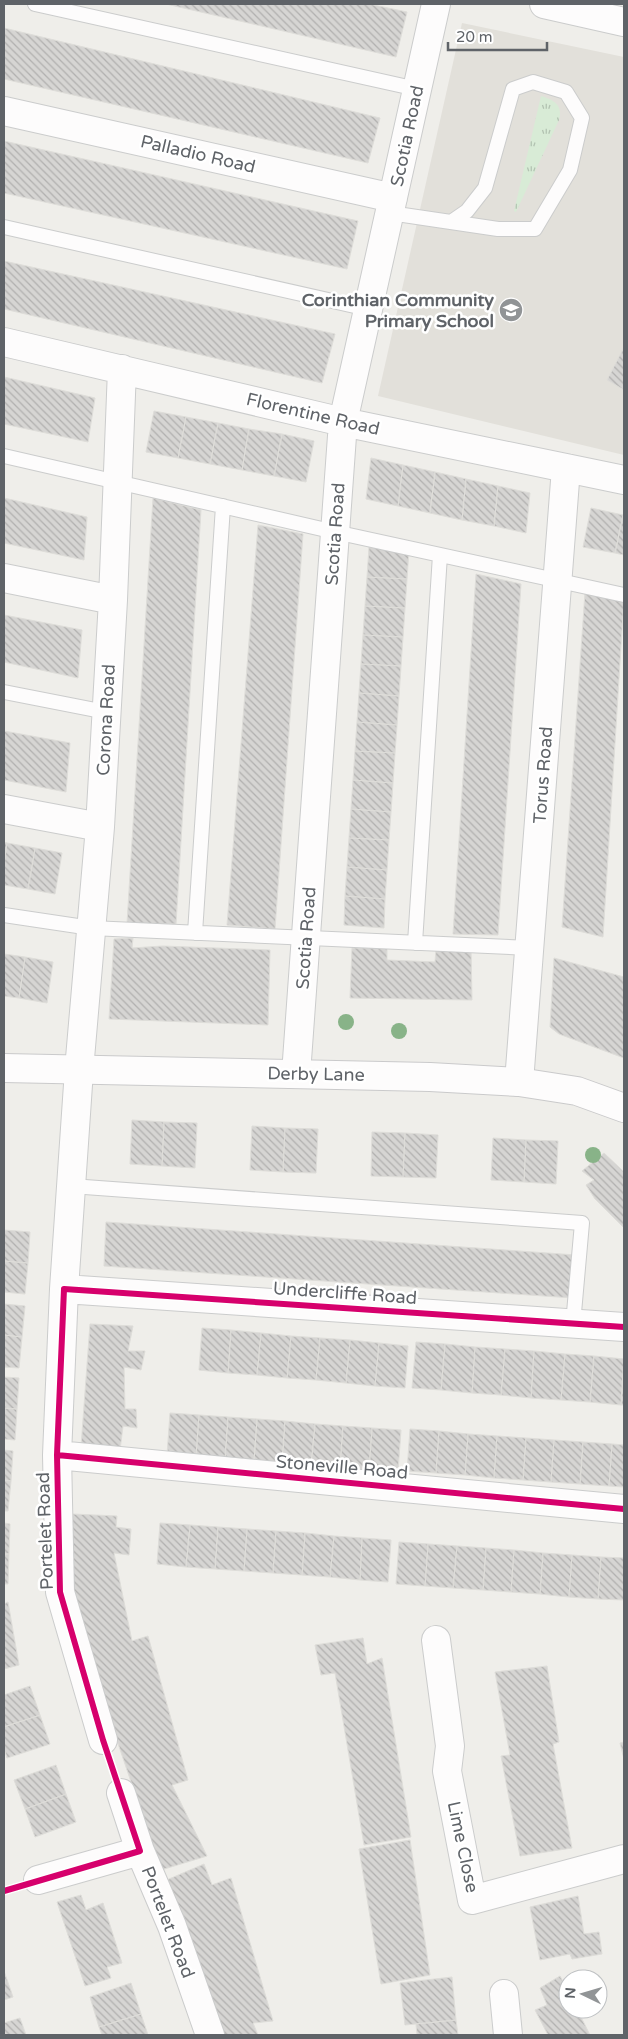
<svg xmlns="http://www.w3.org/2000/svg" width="628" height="2039" font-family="'Varela Round',sans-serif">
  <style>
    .education { fill: #e2e0da }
    .grass { fill: url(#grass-tufts) }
    .building { fill: url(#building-back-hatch); stroke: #deddd9 }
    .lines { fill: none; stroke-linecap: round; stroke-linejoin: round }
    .lane-casing { stroke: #cbcccc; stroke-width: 16 }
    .street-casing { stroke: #cbcccc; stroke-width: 30 }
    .secondary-casing { stroke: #cacacb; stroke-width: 30 }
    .lane { stroke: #fdfcfc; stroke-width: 14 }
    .street { stroke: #fdfcfc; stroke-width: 28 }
    .secondary { stroke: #fdfcfc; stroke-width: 28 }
    .cycleway-casing { stroke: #fff; stroke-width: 9 }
    .cycleway { stroke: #d6006c; stroke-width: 6 }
    .tree { fill: #88b388 }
    .labels { text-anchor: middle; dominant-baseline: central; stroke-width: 5; stroke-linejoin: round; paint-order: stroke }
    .street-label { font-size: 18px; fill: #5f6368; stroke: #fff }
    .poi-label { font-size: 18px; font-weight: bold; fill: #5f6368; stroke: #fff; text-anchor: end }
  </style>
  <defs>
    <pattern id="grass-tufts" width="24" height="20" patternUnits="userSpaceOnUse" patternTransform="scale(1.25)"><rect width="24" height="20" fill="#d8ebd6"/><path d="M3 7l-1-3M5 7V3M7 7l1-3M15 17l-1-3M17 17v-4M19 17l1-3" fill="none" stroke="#b2c2b1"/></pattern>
    <pattern id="building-back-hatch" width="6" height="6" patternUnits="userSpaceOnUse" patternTransform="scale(1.25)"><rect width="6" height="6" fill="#d6d5d3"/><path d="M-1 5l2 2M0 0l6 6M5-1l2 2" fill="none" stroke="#b1b0af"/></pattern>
  </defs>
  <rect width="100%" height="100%" fill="#efeeea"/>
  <path class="education" d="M462,23l162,34v398l-246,-59z"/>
  <path class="grass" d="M541,96c13,4 22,9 18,24l-43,92 -2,-1z"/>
  <path class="building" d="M166,4h203l38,8 -11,45z
    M4,28l376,90 -12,45 -364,-84z
    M4,141l354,80 -11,48 -343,-76z
    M4,261l331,73 -13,49 -318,-74z
    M624,347v43l-17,-10z
    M4,377l91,21 -7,44 -84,-18z
    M154,411l32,6 -8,41 -32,-6z
    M186,417l32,6 -8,41 -32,-6z
    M218,423l31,6 -7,41 -32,-6z
    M249,429l33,5 -8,42 -32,-6z
    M282,434l32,7 -8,41 -32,-6z
    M371,458l32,7 -5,41 -32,-7z
    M403,465l32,7 -5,41 -32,-7z
    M435,472l31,7 -4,41 -32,-7z
    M466,479l32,7 -4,40 -32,-6z
    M498,486l32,7 -4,40 -32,-7z
    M4,498l83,19 -3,43 -80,-17z
    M153,498l48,12 -25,414 -49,-1z
    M591,508l32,7 -8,38 -32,-6z
    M623,515h1v40l-9,-2z
    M258,525l45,9 -28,395 -48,-4z
    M369,547l40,3 -2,29 -40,-2z
    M476,574l45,10 -23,351 -45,-1z
    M367,577l40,2 -2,29 -40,-2z
    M585,592l39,6 -21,339 -41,-10z
    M365,606l40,2 -2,29 -40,-2z
    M4,615l78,15 -4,48 -74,-16z
    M363,635l40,2 -2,29 -40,-2z
    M361,664l40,2 -2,30 -40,-3z
    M359,693l40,3 -2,29 -40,-3z
    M357,722l40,3 -2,28 -40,-2z
    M4,731l66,12 -4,49 -62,-12z
    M355,751l40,2 -2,30 -40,-3z
    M353,780l40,3 -2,29 -40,-3z
    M351,809l40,3 -2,28 -40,-2z
    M349,838l40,2 -2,30 -40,-3z
    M4,842l3,1 -3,22z
    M7,843l28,5 -7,41 -24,-4v-20z
    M35,848l27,5 -7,41 -27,-5z
    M347,867l40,3 -2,29 -40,-3z
    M345,896l40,3 -1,29 -40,-3z
    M133,938l-1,10 31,-2 107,4 -2,75 -159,-6 5,-80z
    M352,948h35v12l48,2 1,-12 35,-1 1,51 -122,-2z
    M4,954l21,3 -6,41 -15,-2z
    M25,957l28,5 -6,41 -28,-5z
    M554,958l70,19v81l-65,-24 -9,-7z
    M132,1120l32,2 -2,44 -32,-2z
    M164,1122l33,1 -2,45 -33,-2z
    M252,1126l33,2 -2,44 -33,-2z
    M285,1128l33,1 -2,44 -33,-1z
    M372,1132l33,1 -2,44 -32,-1z
    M405,1133l33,2 -2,43 -33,-1z
    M493,1138l33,2 -2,42 -33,-2z
    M526,1140l32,1 -2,43 -32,-2z
    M604,1153l20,19v56l-29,-29 -9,-14 8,-5 -12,-9z
    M106,1222l470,33 -3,43 -469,-32z
    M4,1230l26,2 -2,31 -24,-2z
    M4,1261l24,2 -3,31 -21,-2z
    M4,1304l21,2 -3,31 -18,-2z
    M90,1324l43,2 -5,25h17l-4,19 -17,-3 1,42h11l1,19 -14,-2 -3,24 -39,-3z
    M202,1328l29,2 -3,43 -29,-3z
    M231,1330l30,3 -4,42 -29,-2z
    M261,1333l30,3 -4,42 -30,-3z
    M4,1335l18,2 -3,31 -15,-1z
    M291,1336l29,2 -4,42 -29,-2z
    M320,1338l30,2 -4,43 -30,-3z
    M350,1340l29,3 -4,43 -29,-3z
    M416,1342l29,2 -4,46 -29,-2z
    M379,1343l29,3 -3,42 -30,-2z
    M445,1344l30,3 -3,46 -31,-3z
    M475,1347l30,2 -4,46 -29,-2z
    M505,1349l29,2 -3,47 -30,-3z
    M534,1351l31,3 -4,46 -30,-2z
    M565,1354l29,2 -4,46 -29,-2z
    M594,1356l30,3 -3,46 -31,-3z
    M624,1359v46h-3z
    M4,1377l15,1 -2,31 -13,-1z
    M4,1408l13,1 -2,31 -11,-1z
    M170,1413l29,2 -3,42 -29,-2z
    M199,1415l29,2 -3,42 -29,-2z
    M228,1417l29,2 -3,42 -29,-2z
    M257,1419l28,2 -3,42 -28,-2z
    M285,1421l30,3 -4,41 -29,-2z
    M315,1424l28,2 -3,41 -29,-2z
    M343,1426l29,2 -3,42 -29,-3z
    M372,1428l29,2 -3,42 -29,-2z
    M410,1429l29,2 -3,42 -29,-2z
    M439,1431l29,3 -3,41 -29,-2z
    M468,1434l29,2 -3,42 -29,-3z
    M497,1436l29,2 -3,42 -29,-2z
    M526,1438l28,2 -3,42 -28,-2z
    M554,1440l29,2 -3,42 -29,-2z
    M583,1442l29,2 -3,42 -29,-2z
    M612,1444l12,1v42l-15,-1z
    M4,1450l9,1 -2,30 -7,-1z
    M4,1480l7,1 -3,30h-4z
    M72,1514l45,2 -1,11 15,2 -2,26 -15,-2 18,88 16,-5 40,144 -16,5 35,71 -46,14 -68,-200 -20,-79z
    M4,1523l6,1 -1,30h-5z
    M160,1523l30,2 -4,42 -29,-3z
    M190,1525l28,2 -3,42 -29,-2z
    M218,1527l29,2 -3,42 -29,-2z
    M247,1529l29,2 -3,42 -29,-2z
    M276,1531l29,2 -3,42 -29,-2z
    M305,1533l29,3 -4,41 -28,-2z
    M334,1536l28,2 -2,42 -30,-3z
    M362,1538l29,2 -3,42 -28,-2z
    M399,1542l29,2 -3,42 -29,-2z
    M428,1544l29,2 -4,42 -28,-2z
    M457,1546l29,2 -3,42 -30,-2z
    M486,1548l28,2 -3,42 -28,-2z
    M514,1550l29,3 -3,41 -29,-2z
    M543,1553l29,2 -3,42 -29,-3z
    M4,1554h5l-1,30h-4z
    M572,1555l29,2 -3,42 -29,-2z
    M601,1557l23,1v42l-26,-1z
    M8,1602l11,63 -15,4v-65z
    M363,1638l4,26 15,-6 29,179 -47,8 -29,-172 -14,2 -6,-30z
    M547,1666l12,76 -6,2 19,104 -52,8 -19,-100 9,-1 -15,-83z
    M30,1686l10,29 -36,12v-32z
    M40,1715l10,29 -43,14 -3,-10v-21z
    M624,1742v17l-4,-16z
    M56,1765l10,29 -41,15 -11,-29z
    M66,1794l10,28 -41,15 -10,-28z
    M410,1840l20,135 -49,9 -22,-135z
    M204,1864l8,21 19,-7 42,143 -20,2 5,12h-41l-55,-153z
    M81,1895l5,15 17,-7 19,60 -15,4 4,11 -26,8 -28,-84z
    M578,1896l6,38 15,-2 3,22 -30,5 -2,-5 -30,6 -10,-53z
    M4,1971l9,26 -9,3z
    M560,1976l8,15v18h9l13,26h-42l-13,-25 12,-5 -7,-17z
    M452,1977l4,43 -51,5 -5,-42z
    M131,1983l10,31 -42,13 -9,-30z
    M141,2014l7,21h-46l-3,-8z
    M20,2018l6,17h-22v-12z
    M456,2020l2,15h-41l-1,-11z"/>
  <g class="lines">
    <g class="lane-casing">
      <path id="lane" d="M35,4l382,85
        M390,213l108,16h37l35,-59 12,-52 -16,-26 -33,-10 -20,7 -28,99 -18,23 -16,11
        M4,227l364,82
        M4,456l331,76 289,63
        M4,692l102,20
        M4,915l87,13 439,20
        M195,933l28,-427
        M415,943l25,-388
        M71,1186l511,37 -9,101"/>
    </g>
    <g class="street-casing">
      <path id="street" d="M544,4l80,18
        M4,111l389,87
        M4,342l339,80 281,58
        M4,578l109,22
        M4,809l96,18
        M296,1074l47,-652 93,-418
        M519,1082l47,-614
        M64,1289l560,38
        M57,1455l567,54
        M436,1640l14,106 -3,25 25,129 152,-41
        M103,1740l-43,-148 -3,-137 7,-166 15,-219 21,-243 13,-227 9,-231
        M121,1793l19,58 32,75 38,109
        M38,1880l102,-29
        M504,1994l4,41"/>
    </g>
    <g class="secondary-casing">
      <path id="secondary" d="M4,1068l426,9 89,5 58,9 47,17"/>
    </g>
    <use href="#lane" class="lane"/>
    <use href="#street" class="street"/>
    <use href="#secondary" class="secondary"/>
    <g class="cycleway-casing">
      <path id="cycleway" d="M57,1455l567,54
        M4,1891l136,-40 -37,-111 -43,-148 -3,-137 7,-166 560,38"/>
    </g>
    <use href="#cycleway" class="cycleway"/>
  </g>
  <g class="tree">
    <circle cx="346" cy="1022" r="8"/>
    <circle cx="399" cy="1031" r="8"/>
    <circle cx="593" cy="1155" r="8"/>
  </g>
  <defs>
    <g id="school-disc" transform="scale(1.25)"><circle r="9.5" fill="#919496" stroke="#fff"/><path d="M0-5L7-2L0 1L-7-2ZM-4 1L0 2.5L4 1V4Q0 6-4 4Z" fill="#fff"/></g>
  </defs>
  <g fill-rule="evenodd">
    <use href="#school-disc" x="511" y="310"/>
  </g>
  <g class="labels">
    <g class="street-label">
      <text transform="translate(407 136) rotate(-78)">Scotia Road</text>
      <text transform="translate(198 154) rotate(13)">Palladio Road</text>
      <text transform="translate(313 414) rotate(13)">Florentine Road</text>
      <text transform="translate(335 534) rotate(-86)">Scotia Road</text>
      <text transform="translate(106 720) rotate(-87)">Corona Road</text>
      <text transform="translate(543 775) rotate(-86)">Torus Road</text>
      <text transform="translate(306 938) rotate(-86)">Scotia Road</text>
      <text transform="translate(316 1074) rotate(1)">Derby Lane</text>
      <text transform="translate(345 1293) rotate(4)">Undercliffe Road</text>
      <text transform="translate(342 1467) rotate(5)">Stoneville Road</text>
      <text transform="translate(45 1531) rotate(-92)">Portelet Road</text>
      <text transform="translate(463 1847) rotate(78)">Lime Close</text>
      <text transform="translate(168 1922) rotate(69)">Portelet Road</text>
    </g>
    <g class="poi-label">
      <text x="494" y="300">Corinthian Community<tspan x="494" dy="21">Primary School</tspan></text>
    </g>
  </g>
  <rect width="628" height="2039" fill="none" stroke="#5f6368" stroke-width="10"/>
  <g transform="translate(583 1994) rotate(275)"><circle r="24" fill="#ffffff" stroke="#bfc1c3"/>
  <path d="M0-4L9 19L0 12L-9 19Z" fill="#919496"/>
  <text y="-8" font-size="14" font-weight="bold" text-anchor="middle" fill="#5f6368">N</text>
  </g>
  <path d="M448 42v8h99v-8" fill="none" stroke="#5f6368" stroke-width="2.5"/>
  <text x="456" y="42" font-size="15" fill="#5f6368" stroke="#ffffff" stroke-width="4" paint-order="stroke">20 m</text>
</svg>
